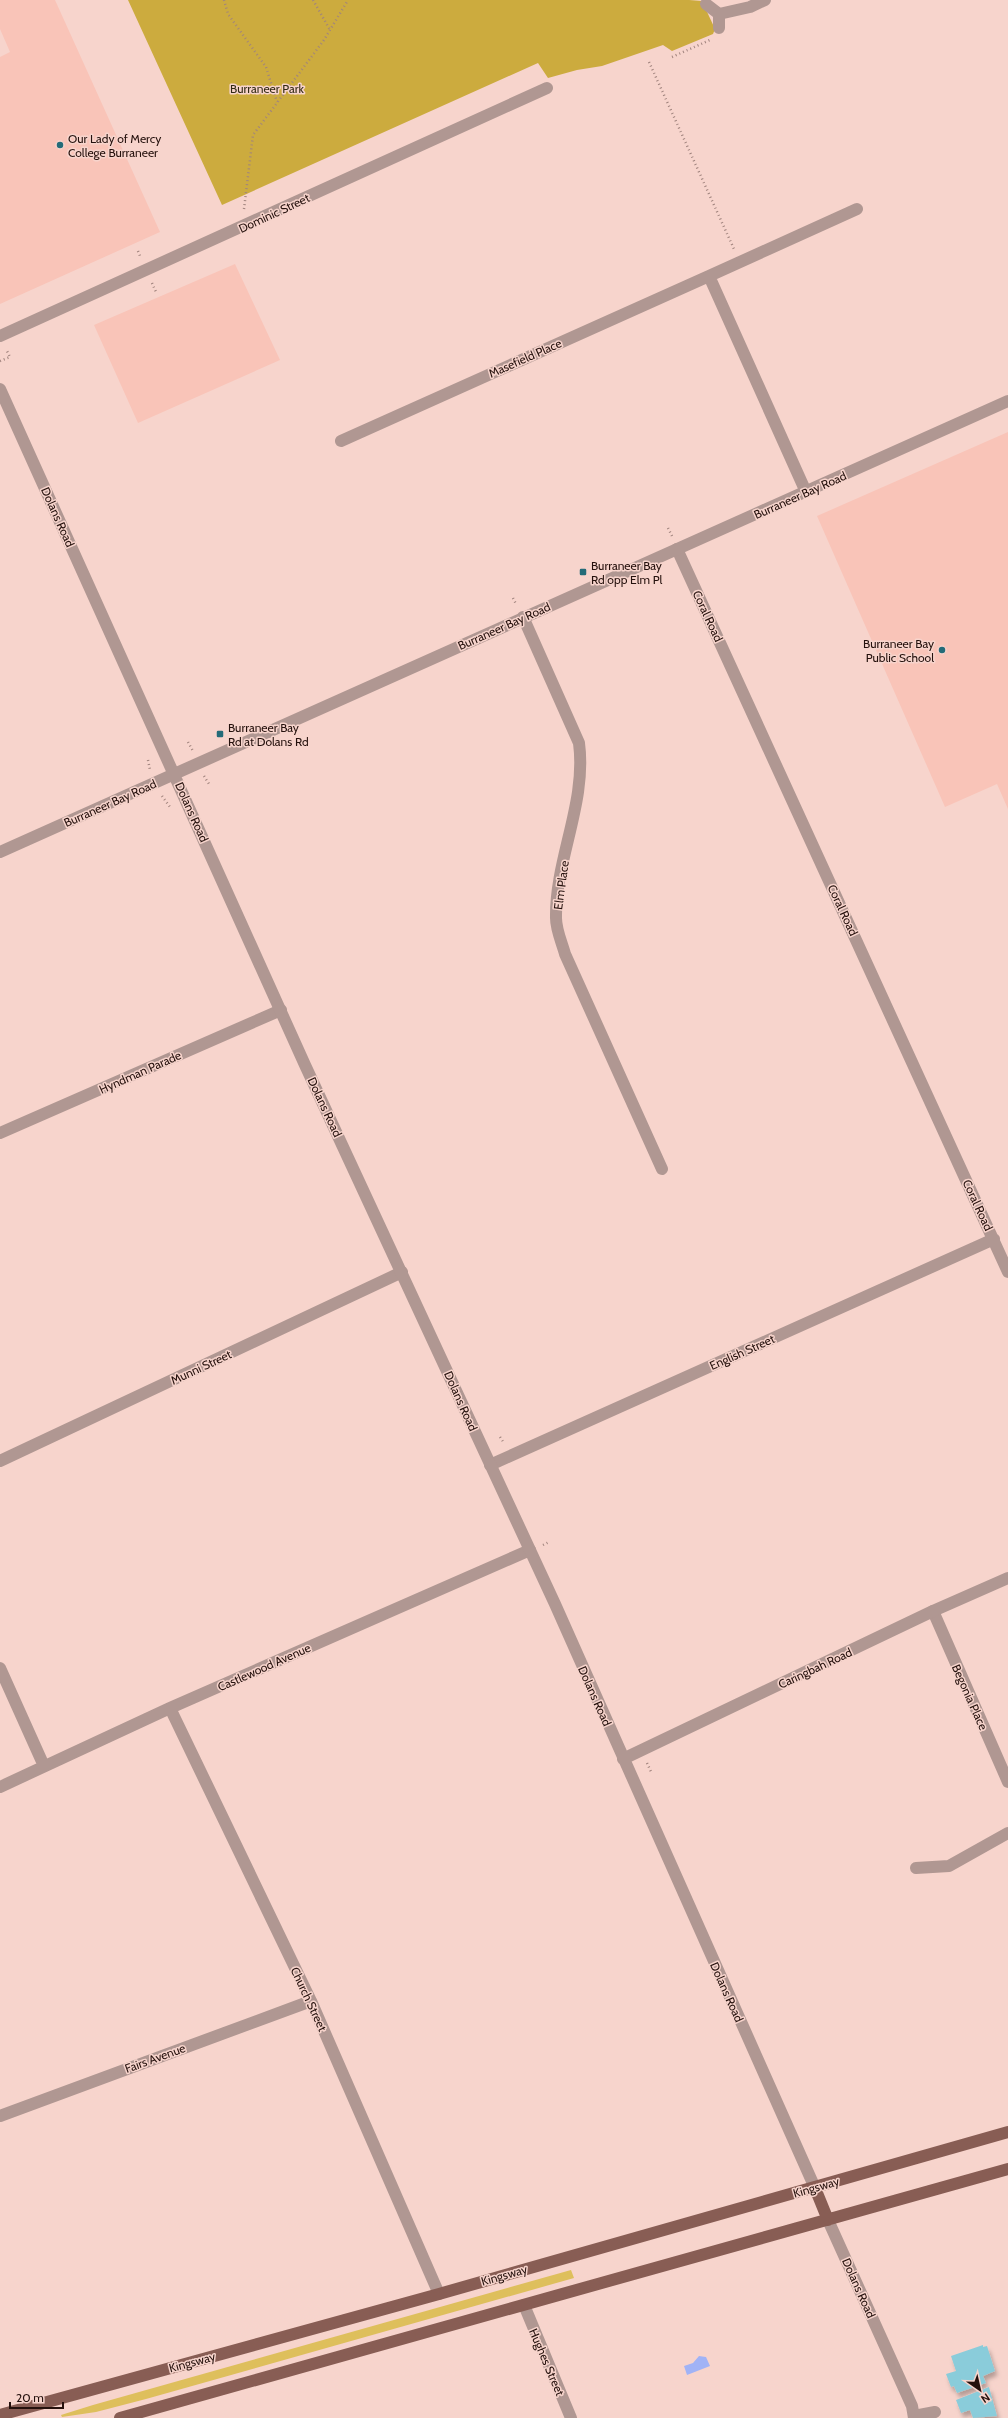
<svg xmlns="http://www.w3.org/2000/svg" width="1008" height="2418" font-family="Cabin,sans-serif">
  <style>
    .built { fill: #f9c4b8 }
    .green { fill: #debf5c }
    .forest { fill: #ccab3e }
    .water { fill: #a1b3f6 }
    .building { fill: #8accda; filter: url(#shadow) }
    .lines { fill: none; stroke-linecap: round; stroke-linejoin: round }
    .path { stroke: #a1847e; stroke-width: 2.5; stroke-dasharray: 1 3; stroke-linecap: butt }
    .minor { stroke: #b09792; stroke-width: 12 }
    .tertiary { stroke: #b09792; stroke-width: 12 }
    .primary { stroke: #885d54; stroke-width: 12 }
    .poi-dot { fill: #246b78; stroke: #f7d4cc; stroke-width: 1.5 }
    .labels { text-anchor: middle; dominant-baseline: central; stroke-width: 3; stroke-linejoin: round; paint-order: stroke }
    .park-label { font-size: 12px; fill: #322b14; stroke: #f7d4cc }
    .poi-label { font-size: 12px; fill: #25110d; stroke: #f7d4cc; text-anchor: start }
    .street-label { font-size: 12px; fill: #25110d; stroke: #f7d4cc }
  </style>
  <defs>
    <filter id="shadow"><feDropShadow dx="2.5" dy="4.5" stdDeviation="2" flood-color="#0004"/></filter>
  </defs>
  <rect width="100%" height="100%" fill="#f7d4cc"/>
  <path class="built" d="M0,0h55l105,232 -160,72v-247l10,-5 -10,-23z
    M235,264l45,96 -142,63 -44,-98z
    M1008,432v377l-11,-25 -52,23 -128,-291z"/>
  <path class="green" d="M571,2270l3,8 -428,121 -50,13 -34,5 -1,-2 32,-10z"/>
  <path class="forest" d="M128,0h561l13,1 13,28 -2,5 -41,17 -9,-6 -61,21 -25,4 -29,8 -10,-15 -316,142z"/>
  <path class="water" d="M699,2356l7,1 4,9 -23,9 -3,-9 9,-3z"/>
  <path class="building" d="M983,2345v2l4,-1 8,25 -12,5 3,7 -29,10 -3,-7 -3,1 -5,-13 10,-3 -5,-15z
    M989,2387l8,29 -24,2 -3,-8 -9,3 -5,-13z"/>
  <g class="lines">
    <path class="path" d="M224,0l4,14 38,53 11,35
      M313,0l17,30
      M672,57l38,-17
      M649,62l85,187
      M244,209l9,-74 71,-95 24,-40
      M138,251l2,5
      M152,283l4,9
      M0,361l10,-4 -4,-8
      M668,528l4,8
      M513,598l3,6
      M188,742l5,9
      M148,760l2,10
      M204,776l5,8
      M162,796l8,11
      M500,1437l4,6
      M543,1545l6,-3
      M647,1763l5,11"/>
    <path class="minor" d="M706,4l13,10 31,-7 15,-7
      M719,28v-14
      M709,276l148,-67
      M0,336l547,-248
      M341,441l368,-165 97,216
      M677,549l331,723
      M523,617l56,126c8,60 -24,116 -23,175 0,12 6,25 9,36l97,215
      M0,1133l281,-123
      M0,1461l402,-189
      M490,1465l504,-226
      M933,1611l75,171
      M0,1668l44,98
      M170,1708l141,293 128,293
      M0,1787l170,-79 360,-158
      M916,1868l33,-2 59,-33
      M0,2116l311,-115
      M828,2220l84,186 2,12
      M524,2305l47,113
      M914,2416l21,-4"/>
    <path class="tertiary" d="M0,389l305,676 250,539 260,584
      M0,852l1008,-451
      M623,1759l310,-148 75,-33"/>
    <path class="primary" d="M815,2188l13,32
      M0,2415l439,-121 569,-162
      M120,2418l888,-249"/>
  </g>
  <g class="poi-dot">
    <circle cx="60" cy="145" r="4"/>
    <rect x="579" y="568" width="8" height="8" rx="2"/>
    <circle cx="942" cy="650" r="4"/>
    <rect x="216" y="730" width="8" height="8" rx="2"/>
  </g>
  <g class="labels">
    <g class="park-label">
      <text x="267" y="88">Burraneer Park</text>
    </g>
    <g class="poi-label">
      <text x="68" y="138">Our Lady of Mercy<tspan x="68" dy="14">College Burraneer</tspan></text>
      <text x="591" y="565">Burraneer Bay<tspan x="591" dy="14">Rd opp Elm Pl</tspan></text>
      <text x="934" y="643" text-anchor="end">Burraneer Bay<tspan x="934" dy="14">Public School</tspan></text>
      <text x="228" y="727">Burraneer Bay<tspan x="228" dy="14">Rd at Dolans Rd</tspan></text>
    </g>
    <g class="street-label">
      <text transform="translate(274 213) rotate(-25)">Dominic Street</text>
      <text transform="translate(525 358) rotate(-24)">Masefield Place</text>
      <text transform="translate(800 495) rotate(-24)">Burraneer Bay Road</text>
      <text transform="translate(58 517) rotate(66)">Dolans Road</text>
      <text transform="translate(708 616) rotate(65)">Coral Road</text>
      <text transform="translate(504 626) rotate(-24)">Burraneer Bay Road</text>
      <text transform="translate(110 803) rotate(-24)">Burraneer Bay Road</text>
      <text transform="translate(192 812) rotate(66)">Dolans Road</text>
      <text transform="translate(561 885) rotate(-82)">Elm Place</text>
      <text transform="translate(843 910) rotate(65)">Coral Road</text>
      <text transform="translate(140 1072) rotate(-24)">Hyndman Parade</text>
      <text transform="translate(325 1107) rotate(65)">Dolans Road</text>
      <text transform="translate(978 1205) rotate(65)">Coral Road</text>
      <text transform="translate(742 1352) rotate(-24)">English Street</text>
      <text transform="translate(201 1367) rotate(-25)">Munni Street</text>
      <text transform="translate(461 1401) rotate(66)">Dolans Road</text>
      <text transform="translate(264 1667) rotate(-24)">Castlewood Avenue</text>
      <text transform="translate(815 1668) rotate(-25)">Caringbah Road</text>
      <text transform="translate(595 1696) rotate(66)">Dolans Road</text>
      <text transform="translate(970 1697) rotate(66)">Begonia Place</text>
      <text transform="translate(727 1992) rotate(66)">Dolans Road</text>
      <text transform="translate(309 1999) rotate(65)">Church Street</text>
      <text transform="translate(155 2058) rotate(-20)">Fairs Avenue</text>
      <text transform="translate(816 2187) rotate(-16)">Kingsway</text>
      <text transform="translate(504 2275) rotate(-16)">Kingsway</text>
      <text transform="translate(859 2288) rotate(66)">Dolans Road</text>
      <text transform="translate(192 2362) rotate(-15)">Kingsway</text>
      <text transform="translate(547 2362) rotate(67)">Hughes Street</text>
    </g>
  </g>
  <g transform="translate(980 2390) rotate(146)" stroke="#f7d4cc" stroke-width="3" paint-order="stroke">
  <path d="M0-3L7 15L0 10L-7 15Z" fill="#25110d"/>
  <text y="-6" font-size="11" font-weight="bold" text-anchor="middle" fill="#25110d">N</text>
  </g>
  <path d="M10 2402v6h53v-6" fill="none" stroke="#25110d" stroke-width="2"/>
  <text x="16" y="2402" font-size="12" fill="#25110d" stroke="#f7d4cc" stroke-width="3" paint-order="stroke">20 m</text>
</svg>
